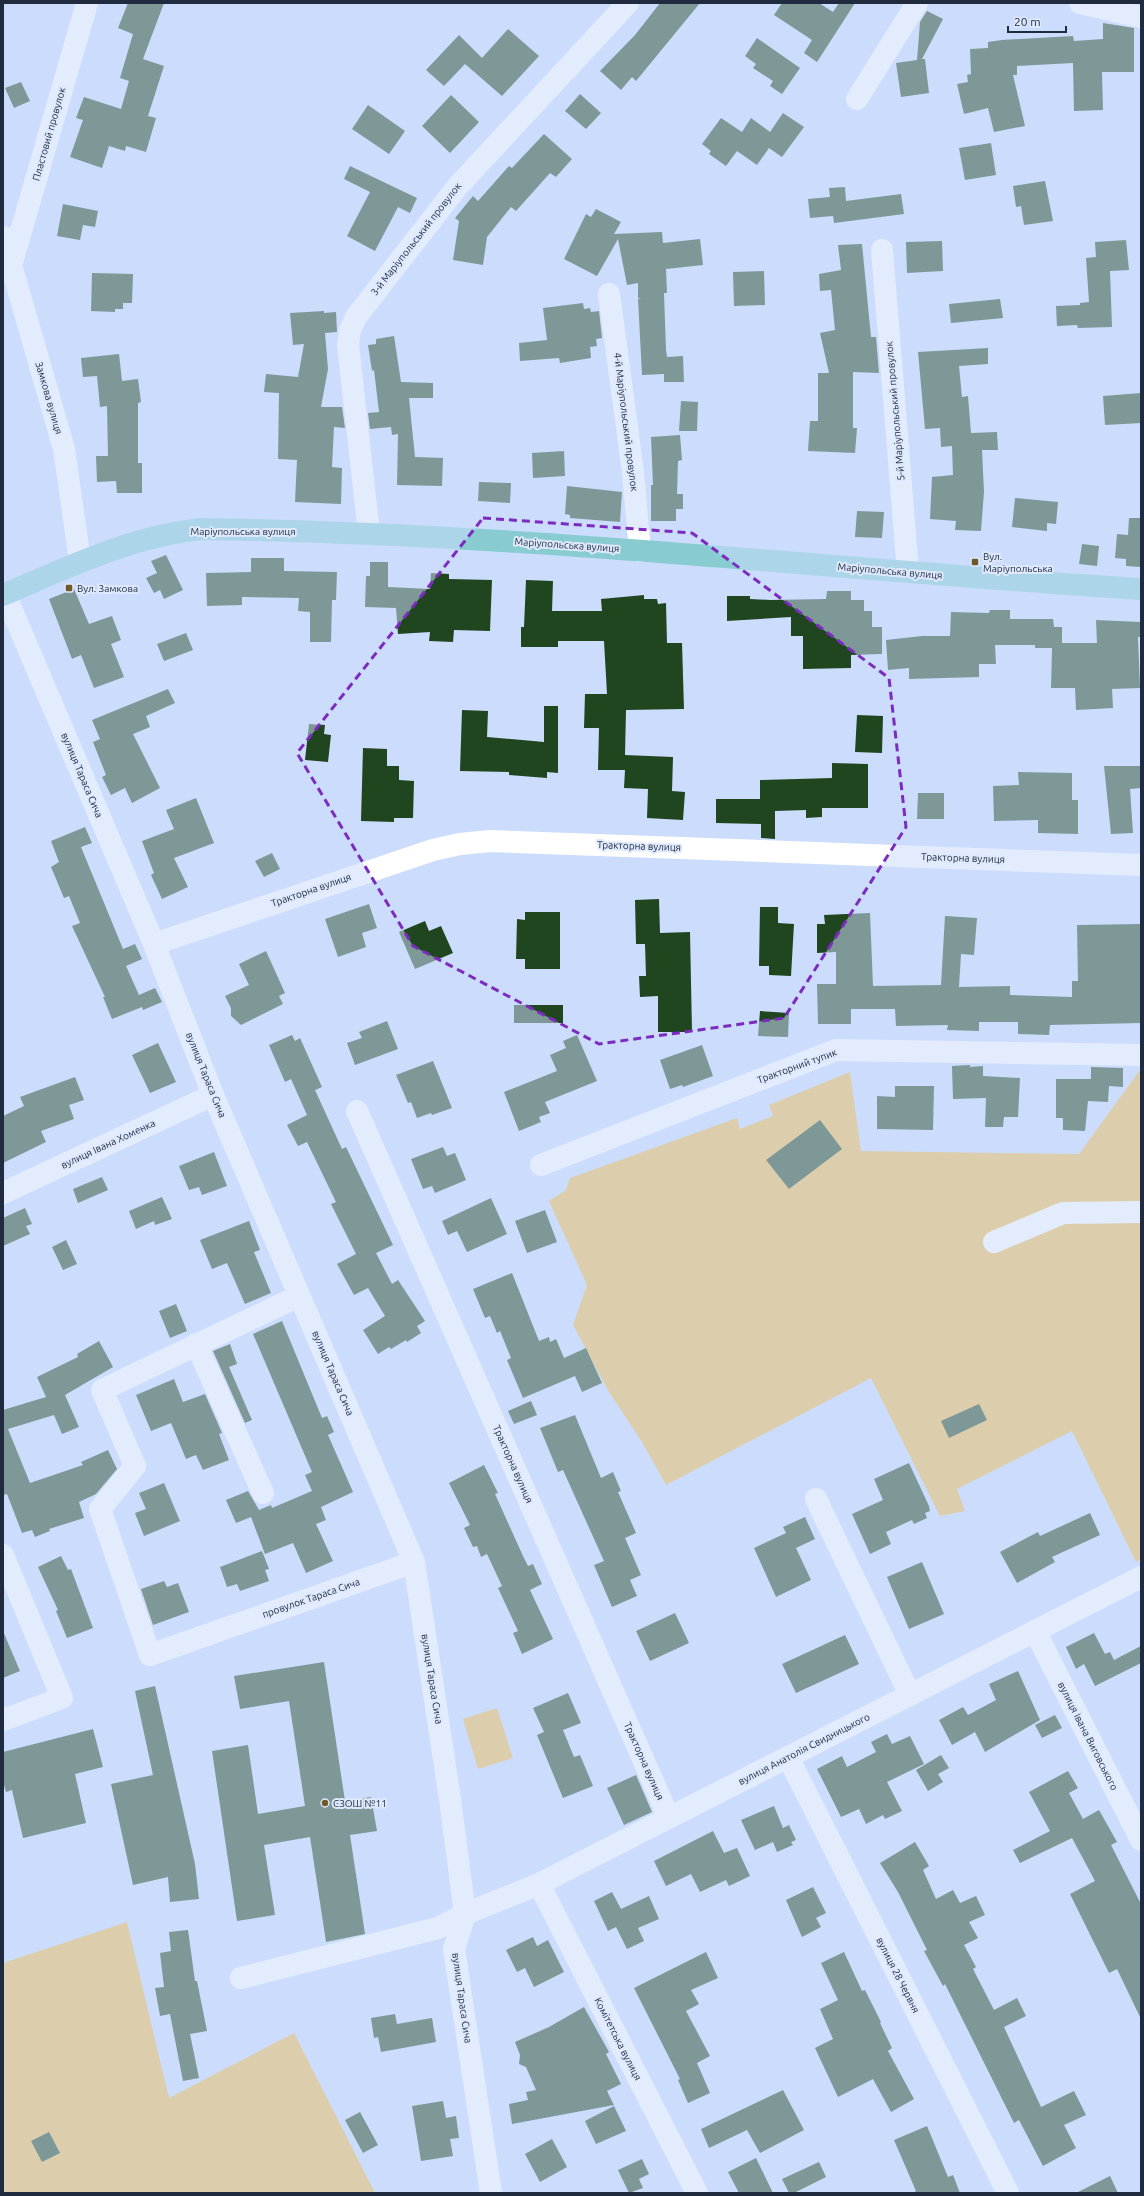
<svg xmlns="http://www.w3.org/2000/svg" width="1144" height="2196" font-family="Ubuntu,sans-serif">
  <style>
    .green { fill: #f0bc4c }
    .building { fill: #1f461f }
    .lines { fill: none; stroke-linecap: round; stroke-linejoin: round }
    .minor { stroke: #fff; stroke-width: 22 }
    .major { stroke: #88ccd2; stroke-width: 22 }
    .marked { fill: none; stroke: #7b2cbf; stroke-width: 3; stroke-dasharray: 8 5; stroke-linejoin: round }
    .poi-dot { fill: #715a2a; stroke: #dee9fe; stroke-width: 1.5 }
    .labels { text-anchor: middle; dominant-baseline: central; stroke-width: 4; stroke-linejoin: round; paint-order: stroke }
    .street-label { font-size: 10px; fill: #212b3f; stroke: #dee9fe }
    .poi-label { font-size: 10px; fill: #212b3f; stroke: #dee9fe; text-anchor: start }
  </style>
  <rect width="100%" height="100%" fill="#ccdcfc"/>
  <path class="green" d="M1140,1070l1,489 -5,3 -64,-131 -115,58 8,22 -25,5 -69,-138 -205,107 -24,-43 -33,-50 -36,-67 14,-40 -38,-84 17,-11 4,-12 167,-60 3,11 33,-13 -4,-11 81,-33 11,79 218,3z
    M497,1708l16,50 -35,11 -15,-50z
    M127,1922l42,176 125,-65 81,160h-372v-230z"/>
  <path class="building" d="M128,3h36l-21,56 21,7 -16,50 8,2 -10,34 -20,-6 -1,5 -16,-5 -7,22 -32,-11 13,-37 -7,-2 8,-21 37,12 8,-28 -9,-3 13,-44 -15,-6z
    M660,3h40l-64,78 -4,-4 -11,13 -21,-19 35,-36z
    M782,3h37l14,9 6,-9h16l-38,59 -13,-9 8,-13 -38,-25z
    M927,11l16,8 -21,40h3l4,34 -28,4 -5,-34 21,-3 3,-38z
    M1103,23l31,5v44h-32l1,38 -29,1 -1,-48 -56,3v9h-4l12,51 -31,6 -6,-24 -24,6 -7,-30 11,-2 -1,-7 4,-1 -1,-25 18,-1v-6l14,-2 71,-4 1,5 29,-2z
    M508,29l31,27 -37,40 -37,-32 -21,22 -18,-16 33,-35 23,23z
    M757,38l43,30 -18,26 -12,-8 3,-5 -20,-13 3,-4 -11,-8z
    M21,82l9,19 -16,7 -9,-20z
    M580,94l21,19 -15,16 -21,-18z
    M451,95l28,27 -29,31 -28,-27z
    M368,105l37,26 -16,23 -37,-25z
    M783,113l21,14 -22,30 -13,-9 -12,17 -20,-14 -11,15 -17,-12 2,-3 -9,-7 19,-26 21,14 9,-14 19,14z
    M544,134l28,25 -16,18 -6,-4 -34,38 -5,-4 -24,30 -4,28 -30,-5 6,-39 -4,-3 18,-22 5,5 31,-35 3,2z
    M991,143l5,32 -31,5 -6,-32z
    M350,166l67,32 -7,15 -12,-6 -23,44 -28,-15 23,-44 -26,-13z
    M1045,181l8,40 -29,4 -3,-19 -5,1 -3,-21z
    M845,187l1,14 55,-7 3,20 -70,9 -1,-7 -23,2 -2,-19 22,-2 -1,-9z
    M63,204l35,7 -3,16 -12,-2 -3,15 -23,-4z
    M596,209l25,13 -7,12 48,-2 1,11 37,-4 3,26 -37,4 1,24h-3l2,57 1,7 16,-1 1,26h-20v-8l-22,1 -4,-76h3l-3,-1v-15l-11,2 -9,-46 -21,37 -33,-17 22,-45 5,3z
    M1126,240l3,30 -19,1 2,56 -34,1 -1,-3 -20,1 -1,-20 24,-1v-2l9,-1 -3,-44 10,-1 -1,-15z
    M942,241l1,30 -36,2 -1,-31z
    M862,244l9,93h5l3,36 -26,-1v56h4l-2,25 -47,-2 2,-30h8v-48h11l-9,-40 15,-3 -4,-40 -11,1 -1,-17 22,-4 -3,-25z
    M764,271l1,34 -31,1 -1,-34z
    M92,273l41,1 -1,29h-9v6h-8v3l-24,-1z
    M1000,299l3,19 -52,5 -2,-19z
    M583,303l1,6 6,-1 1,4 8,-1 3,27 -6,1 1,7 -7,1 1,11 -31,5 -1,-5 -39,3 -1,-18 28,-3 -4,-32z
    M324,311v2l12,-1 1,20 -12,1 3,36 -7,38h21l3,21 -11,-1 -2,40 10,1 -1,36 -46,-2 2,-42 -19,-1 1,-66 -15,-1 2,-18 32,3 6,-33 -11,1 -3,-32z
    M394,336l7,46 32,1v15h-24l6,59 28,1 -1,28 -45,-1 1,-51 -6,1 -1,-8 -21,2 -2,-16 11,-1 -5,-42 -2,1 -4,-26 8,-1v-5z
    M988,348v16l-29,2 3,31 6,-1 3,37 26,-1 1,18h-16l2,42 -3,39 -26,-1 1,-9 -26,-2 2,-42 21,-2 -1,-29 -11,1 -1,-19 -15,1 -7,-77z
    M119,354l3,27 16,-2 3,23 -3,1v60h4v30h-25l-1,-12 -19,1 -1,-26h12l-1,-50 -7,1 -3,-31 -14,1 -2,-19z
    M1141,393v30l-36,2 -2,-29z
    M681,401l17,1 -1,29h-18z
    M680,435l2,25 -4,1 -1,33h6v15h-7v12h-25v-36h2l-2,-48z
    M564,451l1,25 -32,2 -1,-25z
    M479,482l32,1 -1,20 -32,-2z
    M567,486l55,6 -2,30 -50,-4v-3l-5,-1z
    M1015,498l43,4 -2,22 -9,-1v8l-35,-4z
    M857,511l27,1 -2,26 -27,-1z
    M1129,518h12v49l-15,-1v-7l-11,-1 2,-24 11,1z
    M1082,544l17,2 -2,20 -18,-2z
    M166,555l17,35 -19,9 -4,-9 -6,3 -8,-15 11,-5 -6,-12z
    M251,558h33v13l53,1 -1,28h-4l-1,42h-21v-30l-12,-1 1,-13 -57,-1v8l-35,1 -1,-33 45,-1z
    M370,562h18v25l42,2 1,-16 18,1v5l43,1 -2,51 -36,-1 -1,12 -24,-1 1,-9 -32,2 -2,-26 -31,-1 1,-31h4z
    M526,580l27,1 -1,30h50l-1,-12 43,-4v4h13l1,5 8,-1 1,40h15l2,66 -58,1 -1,45 48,2 -1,34 13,1 -2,28 -36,-2 1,-29 -24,-1 1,-18h-27l1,-42h-15l1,-34h22l-3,-53h-46v6h-37v-20h3z
    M74,589l15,35 23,-8 9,24 -10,4 13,33 -30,11 -13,-33 -9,4 -23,-60z
    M827,591h24v9h13v11h8v16h10v27l-31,1v13l-48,1v-33h-12v-19l-64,4v-25h23v3l20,1 56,-1z
    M990,610h20v9h43l1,8h8v16h35l-1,-23 45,2v15h-3l2,51 -28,1 1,19 -37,2 -1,-22h-24l1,-40h-17v-3h-40l1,19h-17v13l-70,2v-11l-21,2 -2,-30 36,-4h28l1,-24 38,1z
    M186,633l7,17 -29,11 -7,-17z
    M168,689l7,14 -29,13 4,11 -17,7 27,54 -28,15 -7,-15 -14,7 -9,-18 4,-2 -13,-33 7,-3 -8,-19z
    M544,706h14v67l-11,-1v6l-38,-3v-3l-49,-1 2,-61 26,1 -1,26 57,5z
    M857,715l26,1 -1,37 -27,-1z
    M309,724l16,1 -1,9 7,1 -3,27 -23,-2z
    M363,748l24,1v17h12v14l15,1 -1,37h-19v4l-33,-1z
    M832,763l36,1v44h-46v9l-16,1v-8l-31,1v28l-14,-1v-14l-45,-1v-24h44v-19l72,-2z
    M1104,766h37v22l-11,1 3,44 -22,1z
    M1018,772l54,1v27h6v34l-40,-1v-13l-44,1 -1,-35 26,-1z
    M918,793h26v26h-27z
    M196,798l18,45 -40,15 14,29 -26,12 -11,-24 3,-2 -12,-32 32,-12 -8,-19z
    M85,827l7,16 -11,4 42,102 12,-5 7,15 -16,7 13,29 16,-7 7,14 -19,8 -1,-3 -30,12 -9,-22h2l-33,-71 8,-3 -11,-27 -5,2 -13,-31 8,-5 -8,-21z
    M272,853l8,16 -16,8 -9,-16z
    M659,899l1,34 30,-1 2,100h-34v-36l-18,1 -1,-21h7l-1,-32h-9l-1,-44z
    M369,904l8,24 -15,5 4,14 -28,10 -13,-38z
    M760,907h18v16l16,1 -3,52 -22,-1v-9h-10z
    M525,912h35v57h-35v-10h-9l1,-40 8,1z
    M870,913l3,73 68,-1 4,-69 32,2 -3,37 -13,-1 -2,33 51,-1v9l62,2v-16h6l-1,-56 64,-1v99l-91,2 -1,10 -31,-1v-12h-39v9l-32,-1 1,-5 -52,1 -1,-17h-44v15h-33l-1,-40h19v-32l-19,1v-29h8l-1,-9z
    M425,921l4,10 12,-5 12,27 -38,16 -16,-37z
    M266,951l19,42 -6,3 4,8 -42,21 -10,-9v-8l-6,-12 24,-11 -10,-21z
    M514,1005h49v18h-49z
    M760,1011l29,2 -1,24 -30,-1z
    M387,1021l11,28 -43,16 -8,-22 15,-5 -3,-6z
    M292,1035l3,6 5,-3 22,49 -7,3 27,59 4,-2 47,98 -17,8 16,31 6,-4 27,41 -8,5 4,7 -14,9 -1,-2 -15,9 -2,-2 -11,7 -15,-24 22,-14 -17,-28 -14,7 -17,-31 19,-10 -25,-50 5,-2 -29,-60 -9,4 -11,-21 20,-10 -16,-36 -6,3 -16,-37z
    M577,1035l20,46 -52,21 5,11 -11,4 2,5 -22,9 -15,-39 53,-21 -7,-16 16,-7 -3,-7z
    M158,1043l18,39 -26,11 -18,-38z
    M702,1045l11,31 -30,11 -1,-2 -12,4 -10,-29z
    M433,1061l19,47 -20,7 -1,-2 -14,5 -6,-16 -3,1 -12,-28z
    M970,1065v2l13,-1v10l37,2 -2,39h-14l-1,10h-18l1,-29 -33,1 -1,-33z
    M1091,1067l32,1v19l-14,-1 -1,16 -20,-1 -3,30 -22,-1v-12h-7v-39h35z
    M75,1077l9,23 -15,5 5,14 -33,12 5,11 -43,21v-47l21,-10 -4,-9z
    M895,1086h39l-1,44 -56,-1v-33l18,1z
    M820,1120l22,29 -53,40 -23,-29z
    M443,1147l4,9 8,-3 11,27 -31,13 -3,-7 -9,3 -12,-30z
    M214,1152l13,34 -25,9 -3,-8 -10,3 -10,-24z
    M102,1177l6,13 -30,13 -5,-14z
    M162,1197l10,22 -17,6 -1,-4 -18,8 -7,-18z
    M491,1198l16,36 -40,18 -10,-21 -9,4 -6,-14z
    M25,1208l7,16 -6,2 4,8 -27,12v-28z
    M545,1210l12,32 -30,11 -12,-32z
    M249,1221l11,29 -6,2 17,41 -26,11 -18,-41 -15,6 -12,-29z
    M66,1240l11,24 -14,6 -11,-23z
    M512,1273l27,68 10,-4 1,5 6,-3 8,19 22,-10 16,35 -20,9 -7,-16 -52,22 -16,-38 4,-2 -11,-27 -3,2 -7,-17 -5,2 -12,-29z
    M176,1304l11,27 -17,7 -11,-27z
    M282,1321l40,97 5,-2 7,16 -6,3 25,57 -32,15 5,13 -10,4 17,37 -27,12 -13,-30 -28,11 -14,-37 -15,6 -10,-23 22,-9 11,19 12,-5 1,3 40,-17 -7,-16 7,-3 -59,-138z
    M99,1341l14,26 -48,28 14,32 -17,7 -8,-19 -46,14 22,54 53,-18 -2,-3 27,-12 9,19 -21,25 -17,8 5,16 -35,11 1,2 -15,6 -3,-7 -10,3 -15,-39 -4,1v-85l43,-13 -9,-20 41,-20 -1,-3z
    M230,1344l7,20 -8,3 23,53 -7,3 -32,-72z
    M174,1379l9,23 22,-8 17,39 -3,1 10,26 -26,10 -7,-15 -10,4 -15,-36 -20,8 -15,-36z
    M531,1401l6,14 -23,9 -6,-13z
    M979,1404l8,16 -38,18 -8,-17z
    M575,1415l26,63 12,-6 8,19 -3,1 18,41 -11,5 16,37 -11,5 7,16 -25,11 -18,-42 10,-4 -41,-91 -5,2 -18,-44z
    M909,1463l20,43 1,5 -5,2 2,5 -13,6 -2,-4 -26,12 5,12 -21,10 -18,-40 31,-14 -9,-21z
    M484,1465l14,28 -3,1 28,62 5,10 5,-2 9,20 -12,6 23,49 -31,15 -9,-21 5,-2 -20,-43 4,-2 -15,-32 -6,3 -4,-11 -4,1 -9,-19 6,-3 -21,-42z
    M164,1483l16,38 -36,15 -9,-23 11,-4 -7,-16z
    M1090,1513l10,22 -48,22 3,5 -38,21 -17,-31 38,-20 2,4z
    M805,1517l10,22 -19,9 15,32 -35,17 -22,-49 32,-15 -3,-6z
    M262,1551l7,18 -4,1 4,11 -29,10 -3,-7 -10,3 -7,-20z
    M61,1556l7,14 3,-1 22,59 -26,10 -11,-27 2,-1 -20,-43z
    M922,1562l22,52 -35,15 -22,-52z
    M164,1581l3,6 11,-4 11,29 -36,13 -12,-36z
    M675,1613l14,30 -39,18 -14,-30z
    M3,1631l17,40 -17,7z
    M1094,1633l11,21 5,-2 4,8 27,-14v17l-46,23 -11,-22 -8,5 -10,-22z
    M845,1635l14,29 -63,29 -14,-29z
    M324,1662l21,139 26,-4 6,34 -27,4 15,99 -39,8 -16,-105 -46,8 11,70 -38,6 -25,-170 36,-6 10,69 47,-8 -16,-105 -49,8 -6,-33z
    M1018,1671l22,49 -55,32 -10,-20 -23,13 -13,-25 24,-13 5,8 28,-15 -7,-16z
    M155,1686l40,178 4,35 -29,3 -2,-25 -35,8 -22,-101 42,-9 -18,-84z
    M568,1693l13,30 -18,7 11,27 6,-2 13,31 -30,12 -26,-63 7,-3 -11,-24z
    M1055,1715l7,13 -20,10 -7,-13z
    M93,1729l10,38 -28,7 11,49 -63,15 -11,-48 -6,2 -3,-11v-29z
    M887,1734l5,10 18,-8 14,28 -37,18 15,29 -17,8 -2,-4 -17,9 -7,-15 -18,8 -24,-48 25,-13 5,11 29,-15 -5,-10z
    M941,1755l8,13 -11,6 5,8 -15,9 -12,-21z
    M1068,1771l10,17 -9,5 14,26 16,-9 18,32 -6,3 30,59v115l-24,-50 -8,4 -39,-79 25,-13 -23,-43 -52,25 -7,-13 37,-19 -21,-39z
    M636,1775l16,37 -28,13 -17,-37z
    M774,1806l9,22 6,-3 7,15 -5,2 2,3 -16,7 -4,-10 -18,8 -14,-30z
    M713,1831l11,22 13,-5 13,28 -21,10 -3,-6 -26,12 -9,-18 -25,12 -12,-25z
    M915,1842l14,24 -6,4 13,29 17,-9 7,13 16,-7 9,19 -16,7 9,16 -14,7 12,22 -3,2 21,41 23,-12 9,18 -22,11 37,80 33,-16 12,24 -22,10 12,23 -33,18 -24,-46 -5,3 -69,-139 -2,2 -19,-35 3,-1 -29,-58 -18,-29z
    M813,1887l13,26 -10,5 5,9 -19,10 -16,-37z
    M612,1892l9,17 28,-13 10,23 -21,9 6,13 -17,8 -11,-22 -8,4 -14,-30z
    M188,1930l7,51h2l10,50 -17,3 9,44 -16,3 -13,-67 -10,2 -5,-28 9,-1 -4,-34 11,-2 -2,-19z
    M533,1937l4,9 11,-6 16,32 -30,15 -9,-19 -8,4 -11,-22z
    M706,1952l12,26 -27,12 8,14 -13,7 24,45 -13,7 13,30 -22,10 -10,-23 2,-1 -46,-91z
    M844,1952l18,39 3,-1 16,32 -1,1 12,25 -4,3 26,48 -23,13 -18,-33 -35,18 -23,-49 18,-9 -13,-30 18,-9 -17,-37z
    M584,2007l25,45 -3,2 15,30 -14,7 7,14 -102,19 -3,-20 19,-4 -2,-8 10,-2 -10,-23 -7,-3 1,-9 -5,-13 34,-15z
    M395,2014l2,10 35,-6 4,24 -55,10 -3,-15 -4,1 -3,-20z
    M783,2090l21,40 -44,23 -13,-23 -38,18 -8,-19z
    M443,2101l3,17 10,-2 3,22 -9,1 3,17 -32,5 -9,-55z
    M614,2106l12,25 -30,13 -11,-23z
    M360,2112l18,33 -15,8 -18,-33z
    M927,2126l21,51 5,-2 7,18h-47l3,-2 -22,-51z
    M49,2132l11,21 -18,9 -11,-21z
    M552,2139l15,28 -27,15 -15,-28z
    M756,2158l17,35h-34l-11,-21z
    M642,2159l7,15 -10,5 4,9 -14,5 -11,-23z
    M819,2162l7,15 -32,16h-5l-7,-14z
    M1110,2176l8,17h-42z"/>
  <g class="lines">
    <path class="minor" d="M1080,3l61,14
      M857,99l60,-96
      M3,237l61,212 16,112
      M882,250l26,322
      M11,266l76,-263
      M609,294l24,178 7,79
      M369,533l-21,-188 2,-15 6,-13 102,-131 170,-183
      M5,594l149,350 59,151 201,467 36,237 15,115 -11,35 37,244
      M154,944l279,-94 27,-6 30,-3 651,24
      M357,1111l312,707
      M541,1165l295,-115 305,5
      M3,1193l210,-98
      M994,1242l69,-29 78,-1
      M299,1296l-197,94 33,76 -35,43 50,146 264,-93
      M196,1344l67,149
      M816,1499l94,196
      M3,1555l59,143 -59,22
      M1035,1631l106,209
      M788,1757l220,436
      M539,1884l158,309
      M241,1978l197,-50 27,-14 74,-30 602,-307"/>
    <path class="major" d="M3,595c65,-28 129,-59 199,-66 314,4 626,40 939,60"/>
  </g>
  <path d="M0 0H1144V2196H0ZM483,518l209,15 197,145 17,149 -122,191 -185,26 -186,-98 -116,-193z" fill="#ccdcfc" fill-opacity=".55" fill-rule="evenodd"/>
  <path class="marked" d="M483,518l209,15 197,145 17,149 -122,191 -185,26 -186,-98 -116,-193z"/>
  <g class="poi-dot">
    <rect x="971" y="558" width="8" height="8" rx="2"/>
    <rect x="65" y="584" width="8" height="8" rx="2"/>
    <circle cx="325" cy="1803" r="4"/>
  </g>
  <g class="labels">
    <g class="street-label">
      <text transform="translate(49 134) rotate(-74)">Пластовий провулок</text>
      <text transform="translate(416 239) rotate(-52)">3-й Маріупольський провулок</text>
      <text transform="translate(49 398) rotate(74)">Замкова вулиця</text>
      <text transform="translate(895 411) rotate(-95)">5-й Маріупольський провулок</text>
      <text transform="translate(626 422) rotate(83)">4-й Маріупольський провулок</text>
      <text x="243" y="531">Маріупольська вулиця</text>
      <text transform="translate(567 545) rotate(4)">Маріупольська вулиця</text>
      <text transform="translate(890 571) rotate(5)">Маріупольська вулиця</text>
      <text transform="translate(82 775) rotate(67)">вулиця Тараса Сича</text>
      <text transform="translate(639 846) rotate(2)">Тракторна вулиця</text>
      <text transform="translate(963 858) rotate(2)">Тракторна вулиця</text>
      <text transform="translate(311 890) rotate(-19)">Тракторна вулиця</text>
      <text transform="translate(797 1066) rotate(-20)">Тракторний тупик</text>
      <text transform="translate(206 1075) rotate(68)">вулиця Тараса Сича</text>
      <text transform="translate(108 1144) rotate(-25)">вулиця Івана Хоменка</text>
      <text transform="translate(333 1373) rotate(67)">вулиця Тараса Сича</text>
      <text transform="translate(513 1464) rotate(66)">Тракторна вулиця</text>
      <text transform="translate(311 1598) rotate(-19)">провулок Тараса Сича</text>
      <text transform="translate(432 1679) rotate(81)">вулиця Тараса Сича</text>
      <text transform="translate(1088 1736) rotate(63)">вулиця Івана Виговського</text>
      <text transform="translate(804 1749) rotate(-27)">вулиця Анатолія Свидницького</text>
      <text transform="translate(644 1761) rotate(66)">Тракторна вулиця</text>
      <text transform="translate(898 1975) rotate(63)">вулиця 28 Червня</text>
      <text transform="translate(462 1998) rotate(82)">вулиця Тараса Сича</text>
      <text transform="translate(618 2039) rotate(63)">Комітетська вулиця</text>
    </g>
    <g class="poi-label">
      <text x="983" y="556">Вул.<tspan x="983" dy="12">Маріупольська</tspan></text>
      <text x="77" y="588">Вул. Замкова</text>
      <text x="333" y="1803">СЗОШ №11</text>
    </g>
  </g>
  <rect width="1144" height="2196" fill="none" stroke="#212b3f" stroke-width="8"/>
  <path d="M1008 26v6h58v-6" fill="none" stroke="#212b3f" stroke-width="2"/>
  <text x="1014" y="26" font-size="12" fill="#212b3f" stroke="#dee9fe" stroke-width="3" paint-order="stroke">20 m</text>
</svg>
